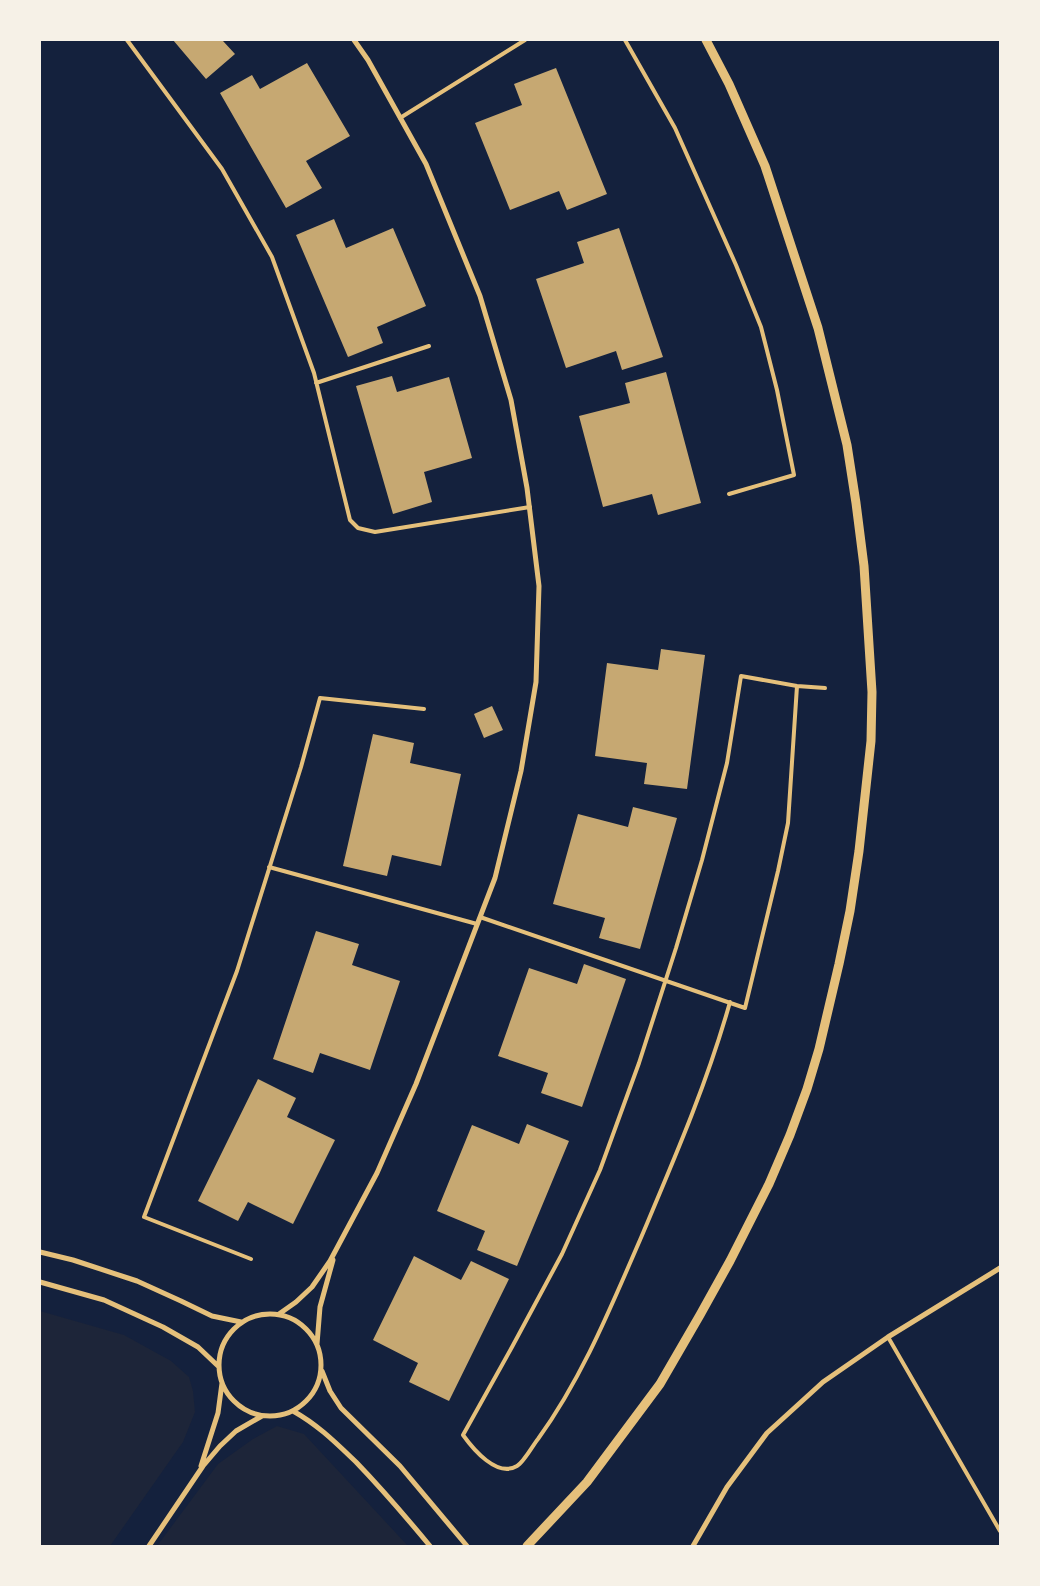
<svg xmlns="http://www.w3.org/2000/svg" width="1040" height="1586" font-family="Roboto,sans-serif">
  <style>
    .green { fill: #1d2539 }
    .building { fill: #c6a872 }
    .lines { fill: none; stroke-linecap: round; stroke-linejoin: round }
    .service { stroke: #e5c07b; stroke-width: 4 }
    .minor { stroke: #e5c07b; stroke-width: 5 }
    .tertiary { stroke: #e5c07b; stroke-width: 9 }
  </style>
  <rect width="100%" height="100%" fill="#14213d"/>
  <path class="green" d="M40,1311l84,24 47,26 18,16 4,14 2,21 -12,30 -73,104h-70z
    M277,1426l27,8 104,112h-251l61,-82 35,-25z"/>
  <path class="building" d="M173,40h52l-2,1 12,13 -29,25z
    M307,63l43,73 -44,25 16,27 -36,20 -66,-115 32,-18 8,14z
    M556,68l51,126 -40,16 -8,-19 -49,19 -35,-87 47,-18 -8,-21z
    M334,219l12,29 47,-20 33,78 -49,21 6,16 -35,14 -52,-122z
    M619,228l44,129 -41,13 -6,-19 -50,17 -30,-89 48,-16 -7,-21z
    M666,372l35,131 -43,12 -6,-21 -49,13 -24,-91 51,-13 -5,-20z
    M392,376l5,16 52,-15 23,81 -48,14 8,30 -39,12 -37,-128z
    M661,649l44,6 -18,134 -43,-5 3,-21 -52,-7 12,-93 51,7z
    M492,706l11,24 -19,8 -10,-24z
    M373,734l41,9 -4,20 51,11 -20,92 -49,-11 -5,21 -44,-10z
    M633,807l44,11 -37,131 -41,-11 6,-20 -52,-14 25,-90 50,13z
    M316,931l43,13 -7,21 48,16 -30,89 -50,-17 -7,20 -40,-14z
    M584,964l42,15 -44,128 -41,-14 7,-20 -50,-17 31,-88 48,16z
    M258,1079l38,19 -9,19 48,23 -42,84 -45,-22 -10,19 -40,-20z
    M527,1124l42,17 -52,125 -40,-16 8,-19 -48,-20 35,-86 47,19z
    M414,1256l47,24 10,-19 38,18 -60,122 -40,-19 9,-19 -45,-23z"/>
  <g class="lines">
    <path class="service" d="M127,40l95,129 50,88 42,116 36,147 8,8 17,4 155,-25
      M625,40l50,88 61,137 25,62 16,63 17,85 -65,19
      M400,118l125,-78
      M316,383l113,-37
      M269,867l208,57
      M480,917l265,91 33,-137 10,-48 9,-137
      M730,1002c-23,82 -57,160 -90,238 -30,69 -58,138 -102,199 -5,6 -14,23 -21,27 -20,12 -44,-17 -54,-31l49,-88 50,-93 38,-84 39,-107 37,-115 26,-88 25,-97 14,-87 56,10 28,2
      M251,1259l-107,-42 93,-246 64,-204 19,-69 104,11
      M888,1337l112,194"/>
    <path class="minor" d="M40,1252l33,8 64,21 44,20 31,15 29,6
      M40,1282l64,18 59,27 35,20 20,19
      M219 1365a51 51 0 1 1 102 0a51 51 0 1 1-102 0Z
      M279,1314l17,-12 16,-15 18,-26 47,-88 39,-89 79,-206 26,-107 15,-89 3,-96 -12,-98 -16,-88 -31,-104 -54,-132 -58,-104 -14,-20
      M317,1344l3,-37 13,-47
      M322,1371l8,20 11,17 59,58 67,80
      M293,1411c25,14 42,31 63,51 26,27 50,55 74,84
      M201,1466l17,-53 4,-30
      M149,1546l54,-80 17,-20 16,-15 26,-15
      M693,1546l34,-59 40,-54 56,-51 65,-45 112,-69"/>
    <path class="tertiary" d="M527,1546l60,-64 73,-98 40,-69 30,-54 39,-77 21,-49 17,-46 12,-40 20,-85 11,-53 9,-60 12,-110 1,-49 -8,-126 -8,-63 -9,-58 -29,-117 -53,-162 -36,-82 -23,-44"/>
  </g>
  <rect width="1040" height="1586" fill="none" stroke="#f6f1e7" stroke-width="82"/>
</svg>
